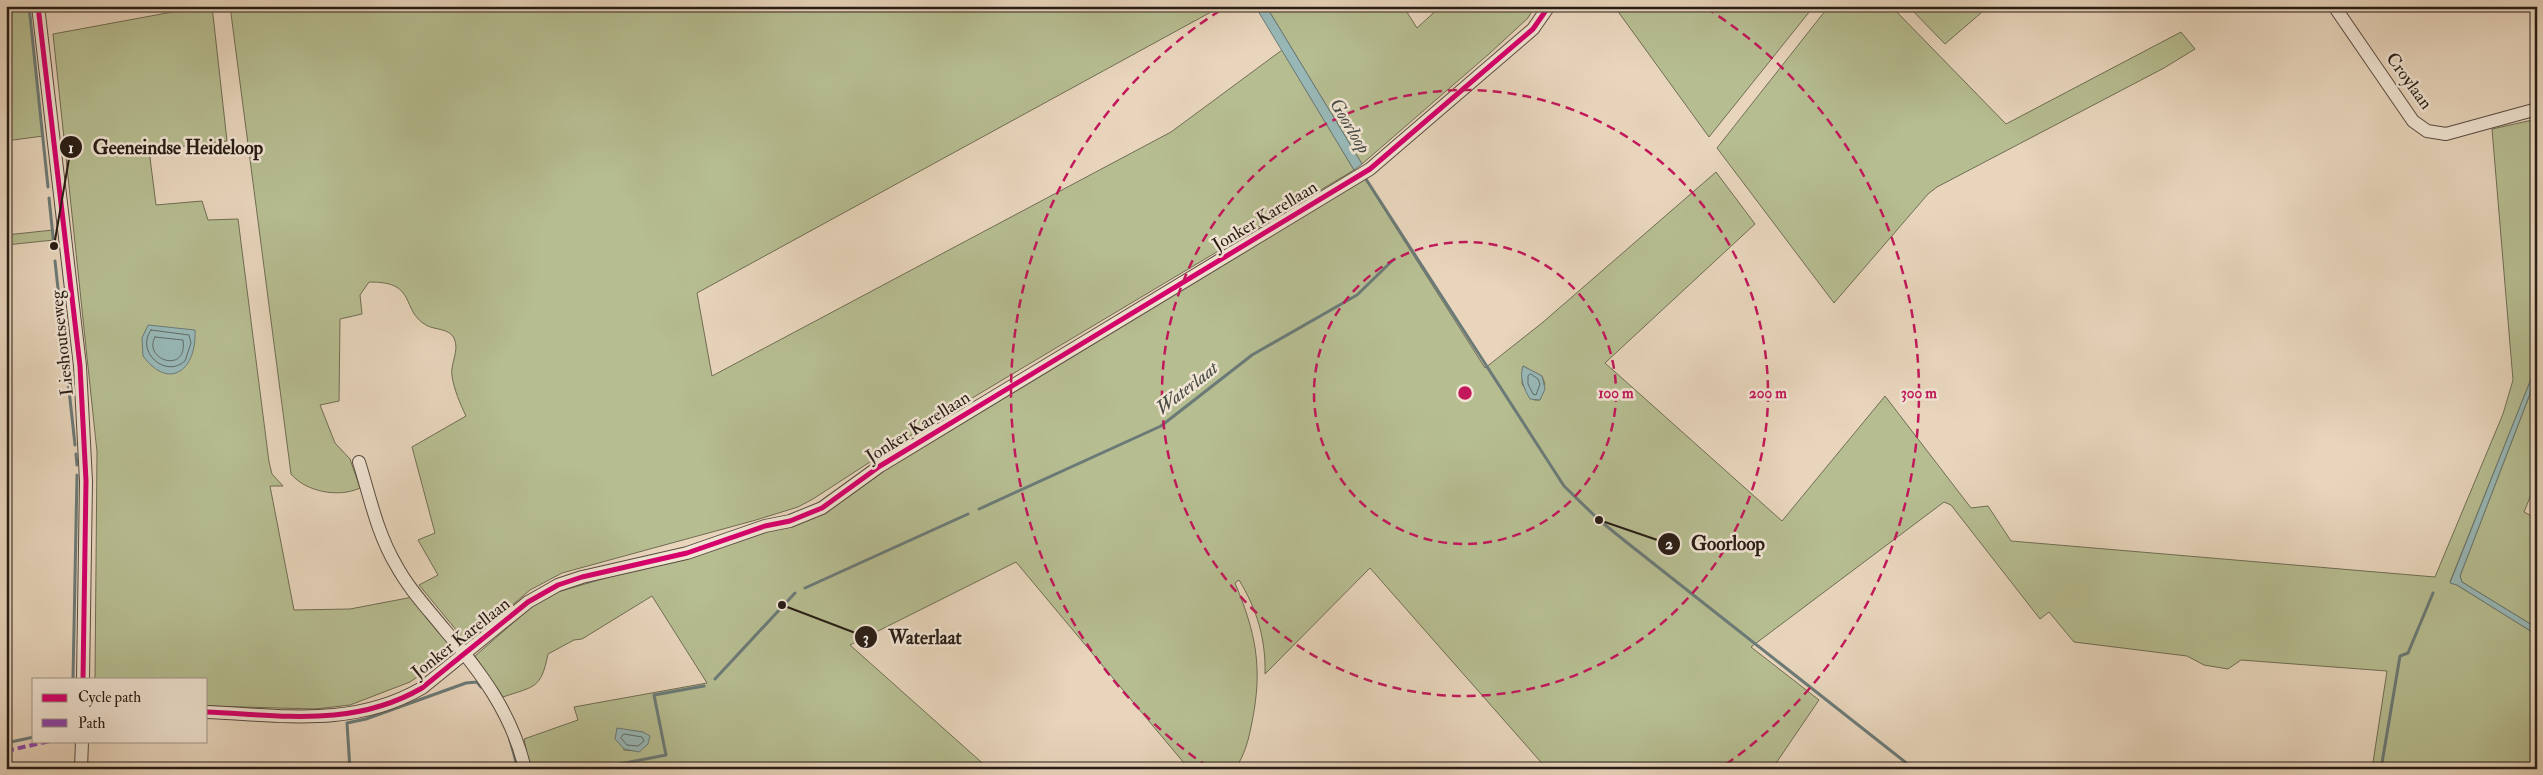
<svg xmlns="http://www.w3.org/2000/svg" width="2543" height="775" font-family="'IM FELL Double Pica',serif">
  <style>
    .green { fill: #b6bd91; stroke: #6f6d54; fill-rule: evenodd }
    .water { fill: #98b8b7; stroke: #6b7a77 }
    .lines { fill: none; stroke-linecap: round; stroke-linejoin: round }
    .shore { stroke: #606a66; stroke-width: 1 }
    .stream { stroke: #6b7a77; stroke-width: 3 }
    .minor-casing { stroke: #584b40; stroke-width: 14 }
    .minor { stroke: #f0e4d3; stroke-width: 12 }
    .quiet { stroke: #8e44ad; stroke-width: 4; stroke-dasharray: 8 4; stroke-linecap: butt }
    .cycleway-casing { stroke: #f0e4d3; stroke-width: 8 }
    .cycleway { stroke: #d6006c; stroke-width: 5 }
    .ring { fill: none; stroke: #c2185b; stroke-width: 2.5; stroke-dasharray: 9 6 }
    .labels { text-anchor: middle; dominant-baseline: central; stroke-width: 5; stroke-linejoin: round; paint-order: stroke }
    .street-label { font-size: 18px; fill: #281d16; stroke: #f0e4d3 }
    .water-label { font-size: 19px; font-style: italic; fill: #4a4c46; stroke: #f0e4d3 }
    .centre { fill: #c2185b; stroke: #f0e4d3; stroke-width: 2.5 }
    .ring-label { font-size: 15px; text-anchor: middle; font-weight: bold; fill: #c2185b; stroke: #f0e4d3; stroke-width: 5; stroke-linejoin: round; paint-order: stroke }
    .leader { fill: none; stroke: #281d16; stroke-width: 2 }
    .callout-dot { fill: #281d16; stroke: #f0e4d3; stroke-width: 2 }
    .mark-label { font-size: 15px; text-anchor: middle; font-weight: bold; fill: #fff }
    .callout-label { font-size: 19px; text-anchor: middle; font-weight: bold; fill: #281d16; stroke: #f0e4d3; stroke-width: 5; stroke-linejoin: round; paint-order: stroke }
  </style>
  <rect width="100%" height="100%" fill="#e8d5bc"/>
  <filter id="stains"><feTurbulence type="fractalNoise" baseFrequency=".004" numOctaves="4"/><feColorMatrix values="0 0 0 0 .2 0 0 0 0 .09 0 0 0 0 .02 0 0 0 .5 -.17"/></filter>
  <radialGradient id="worn" r=".72"><stop offset=".6" stop-color="#630" stop-opacity="0"/><stop offset="1" stop-color="#630" stop-opacity=".3"/></radialGradient>
  <path class="green" d="M6,6h23l14,130 -37,5z
    M205,6h7l15,135 -78,9 7,55 46,-4 6,19 30,-1 31,243 3,12 11,12h-13l24,124 56,-1 63,-12 43,53 -46,32 -60,23 -35,4 -109,-3v-27h-111l2,-227 -44,-418z
    M230,6h992l-525,287 15,83 459,-244 111,-82 72,120 -427,255 -114,74 -15,8 -42,13 -194,53 -32,17 -54,46 -10,6 -47,-57 19,-10 -20,-35 17,-7 -23,-86 54,-31c-6,-12 -12,-27 -14,-40 -2,-13 8,-25 2,-38 -5,-10 -20,-8 -28,-13 -26,-15 -8,-44 -57,-43l-9,13 2,19 -22,5 -1,82 -19,4 15,38 15,16 10,29c-21,10 -54,4 -69,-14z
    M1266,6h137l14,22 24,-22h94l-7,12 -38,35 -128,111z
    M1614,6h200l-105,131z
    M1829,6h62l115,118 175,-92 14,17 -31,19 -227,119 -9,7 -94,109 -117,-155z
    M1908,6h81l-44,38z
    M2537,119v245l-87,218 7,3 80,50v134h-165l15,-98 -146,-11 -13,9 -24,-4 -17,-9 -113,-14 -25,-30 -9,7 -89,-114 -7,-3 -193,145 68,53 -47,69h-225l-177,-201 -105,106c1,-34 -8,-65 -26,-94l-4,3c21,50 28,85 17,139 -3,16 -7,33 -17,47h-46l-173,-207 -166,83 139,124h-459l-6,-30 54,-19 -4,-13 133,-24 -55,-87 -70,43 -8,1 -26,14c-7,35 -13,32 -45,43l-28,-41 62,-54 17,-9 224,-65 130,-74 457,-275 120,189 57,-45 174,-151 39,52 -150,139 177,158 103,-125 86,112 17,-2 23,35 424,36 68,-163 10,-34 -21,-251zM1523,366l19,10 3,8 -5,16h-6l-12,-16zM617,729l26,3 -4,19 -15,-1z
    M53,230l1,10 -48,5v-10z
    M2537,376v104l-13,32 13,7v109l-75,-46 -2,-6z"/>
  <path class="water" d="M1255,6h11l96,158 -8,6z
    M148,325l47,5c2,39 -25,62 -52,26l-1,-18z
    M2537,364v12l-6,15 -71,185 2,6 75,46v7l-80,-50 -7,-2z
    M1523,366l19,10 3,13 -5,11 -10,-1c-6,-10 -11,-22 -7,-33z
    M617,728l26,4 7,4 -2,8 -9,8 -15,-3 -9,-10z"/>
  <g class="lines">
    <path class="shore" d="M151,330l38,5 2,8 -6,18c-20,18 -50,-10 -34,-31z
      M155,337l28,3c5,35 -41,20 -28,-3z
      M1531,374l7,5 2,5 -4,11 -3,-1 -5,-10v-8z
      M624,734l18,3 2,4 -6,5 -11,-1 -6,-7z"/>
    <path class="stream" d="M29,6l19,181
      M1364,176l200,310 35,34 31,25 284,224
      M49,198l5,48
      M55,261l20,184
      M76,454l1,11
      M979,509l182,-83 91,-71 105,-60 37,-36
      M805,588l163,-74
      M73,679l4,-204
      M715,679l80,-86
      M510,740l8,29
      M6,743l28,-6
      M350,769l-3,-46 19,-4 100,-36 11,-1 4,5
      M594,769l72,-14 -12,-60 50,-9
      M2381,769l19,-113 8,-3 25,-60"/>
    <g class="minor-casing">
      <path id="minor" d="M38,6l42,360 6,115 -3,198
        M2334,6l79,115 14,10 19,3 91,-25
        M359,462c11,35 18,71 37,103 13,24 31,43 48,64 36,42 68,84 81,140
        M206,712c76,3 147,16 216,-24l106,-86 30,-17 24,-8 105,-24 78,-27 25,-5 32,-13 58,-42 490,-297 163,-140 16,-23
        M81,769l1,-28"/>
    </g>
    <use href="#minor" class="minor"/>
    <path class="quiet" d="M6,751l44,-10"/>
    <g class="cycleway-casing">
      <path id="cycleway" d="M38,6l42,360 6,115 -3,198
        M206,712c76,3 147,16 216,-24l106,-86 30,-17 24,-8 105,-24 78,-27 25,-5 32,-13 58,-42 490,-297 163,-140 16,-23"/>
    </g>
    <use href="#cycleway" class="cycleway"/>
  </g>
  <g class="ring">
    <circle cx="1465" cy="393" r="151"/>
    <circle cx="1465" cy="393" r="303"/>
    <path d="M1208 767A454 454 0 0 1 1224 8M1706 8A454 454 0 0 1 1722 767"/>
  </g>
  <g class="labels">
    <g class="street-label">
      <text transform="translate(2409 81) rotate(54)">Croylaan</text>
      <text transform="translate(1265 216) rotate(-31)">Jonker Karellaan</text>
      <text transform="translate(62 343) rotate(-96)">Lieshoutseweg</text>
      <text transform="translate(918 427) rotate(-32)">Jonker Karellaan</text>
      <text transform="translate(461 638) rotate(-38)">Jonker Karellaan</text>
    </g>
    <g class="water-label">
      <text transform="translate(1350 126) rotate(59)">Goorloop</text>
      <text transform="translate(1187 388) rotate(-38)">Waterlaat</text>
    </g>
  </g>
  <circle cx="1465" cy="393" r="8" class="centre"/>
  <g class="ring-label">
    <text x="1616" y="398">100 m</text>
    <text x="1768" y="398">200 m</text>
    <text x="1919" y="398">300 m</text>
  </g>
  <path class="leader" d="M54 246L71 147M1599 520L1669 544M782 605L866 637"/>
  <g class="callout-dot">
    <circle cx="54" cy="246" r="5"/>
    <circle cx="1599" cy="520" r="5"/>
    <circle cx="782" cy="605" r="5"/>
    <circle cx="71" cy="147" r="12"/>
    <circle cx="1669" cy="544" r="12"/>
    <circle cx="866" cy="637" r="12"/>
  </g>
  <g class="mark-label">
    <text x="71" y="153">1</text>
    <text x="1669" y="549">2</text>
    <text x="866" y="643">3</text>
  </g>
  <g class="callout-label">
    <text x="178" y="154">Geeneindse Heideloop</text>
    <text x="1728" y="550">Goorloop</text>
    <text x="925" y="644">Waterlaat</text>
  </g>
  <rect width="2543" height="775" fill="none" stroke="#e8d5bc" stroke-width="25"/>
  <rect x="8" y="8" width="2528" height="760" fill="none" stroke="#281d16" stroke-width="2.5"/>
  <rect x="12" y="12" width="2518" height="750" fill="none" stroke="#281d16"/>
  <rect x="32" y="678" width="175" height="65" fill="#f0e4d3" stroke="#a09487"/>
  <rect x="42" y="694" width="25" height="8" fill="#d6006c" stroke="#a09487"/>
  <text x="78" y="702" font-size="15" fill="#281d16">Cycle path</text>
  <rect x="42" y="719" width="25" height="8" fill="#8e44ad" stroke="#a09487"/>
  <text x="78" y="728" font-size="15" fill="#281d16">Path</text>
  <rect width="100%" height="100%" filter="url(#stains)"/>
  <rect width="100%" height="100%" fill="url(#worn)"/>
</svg>
